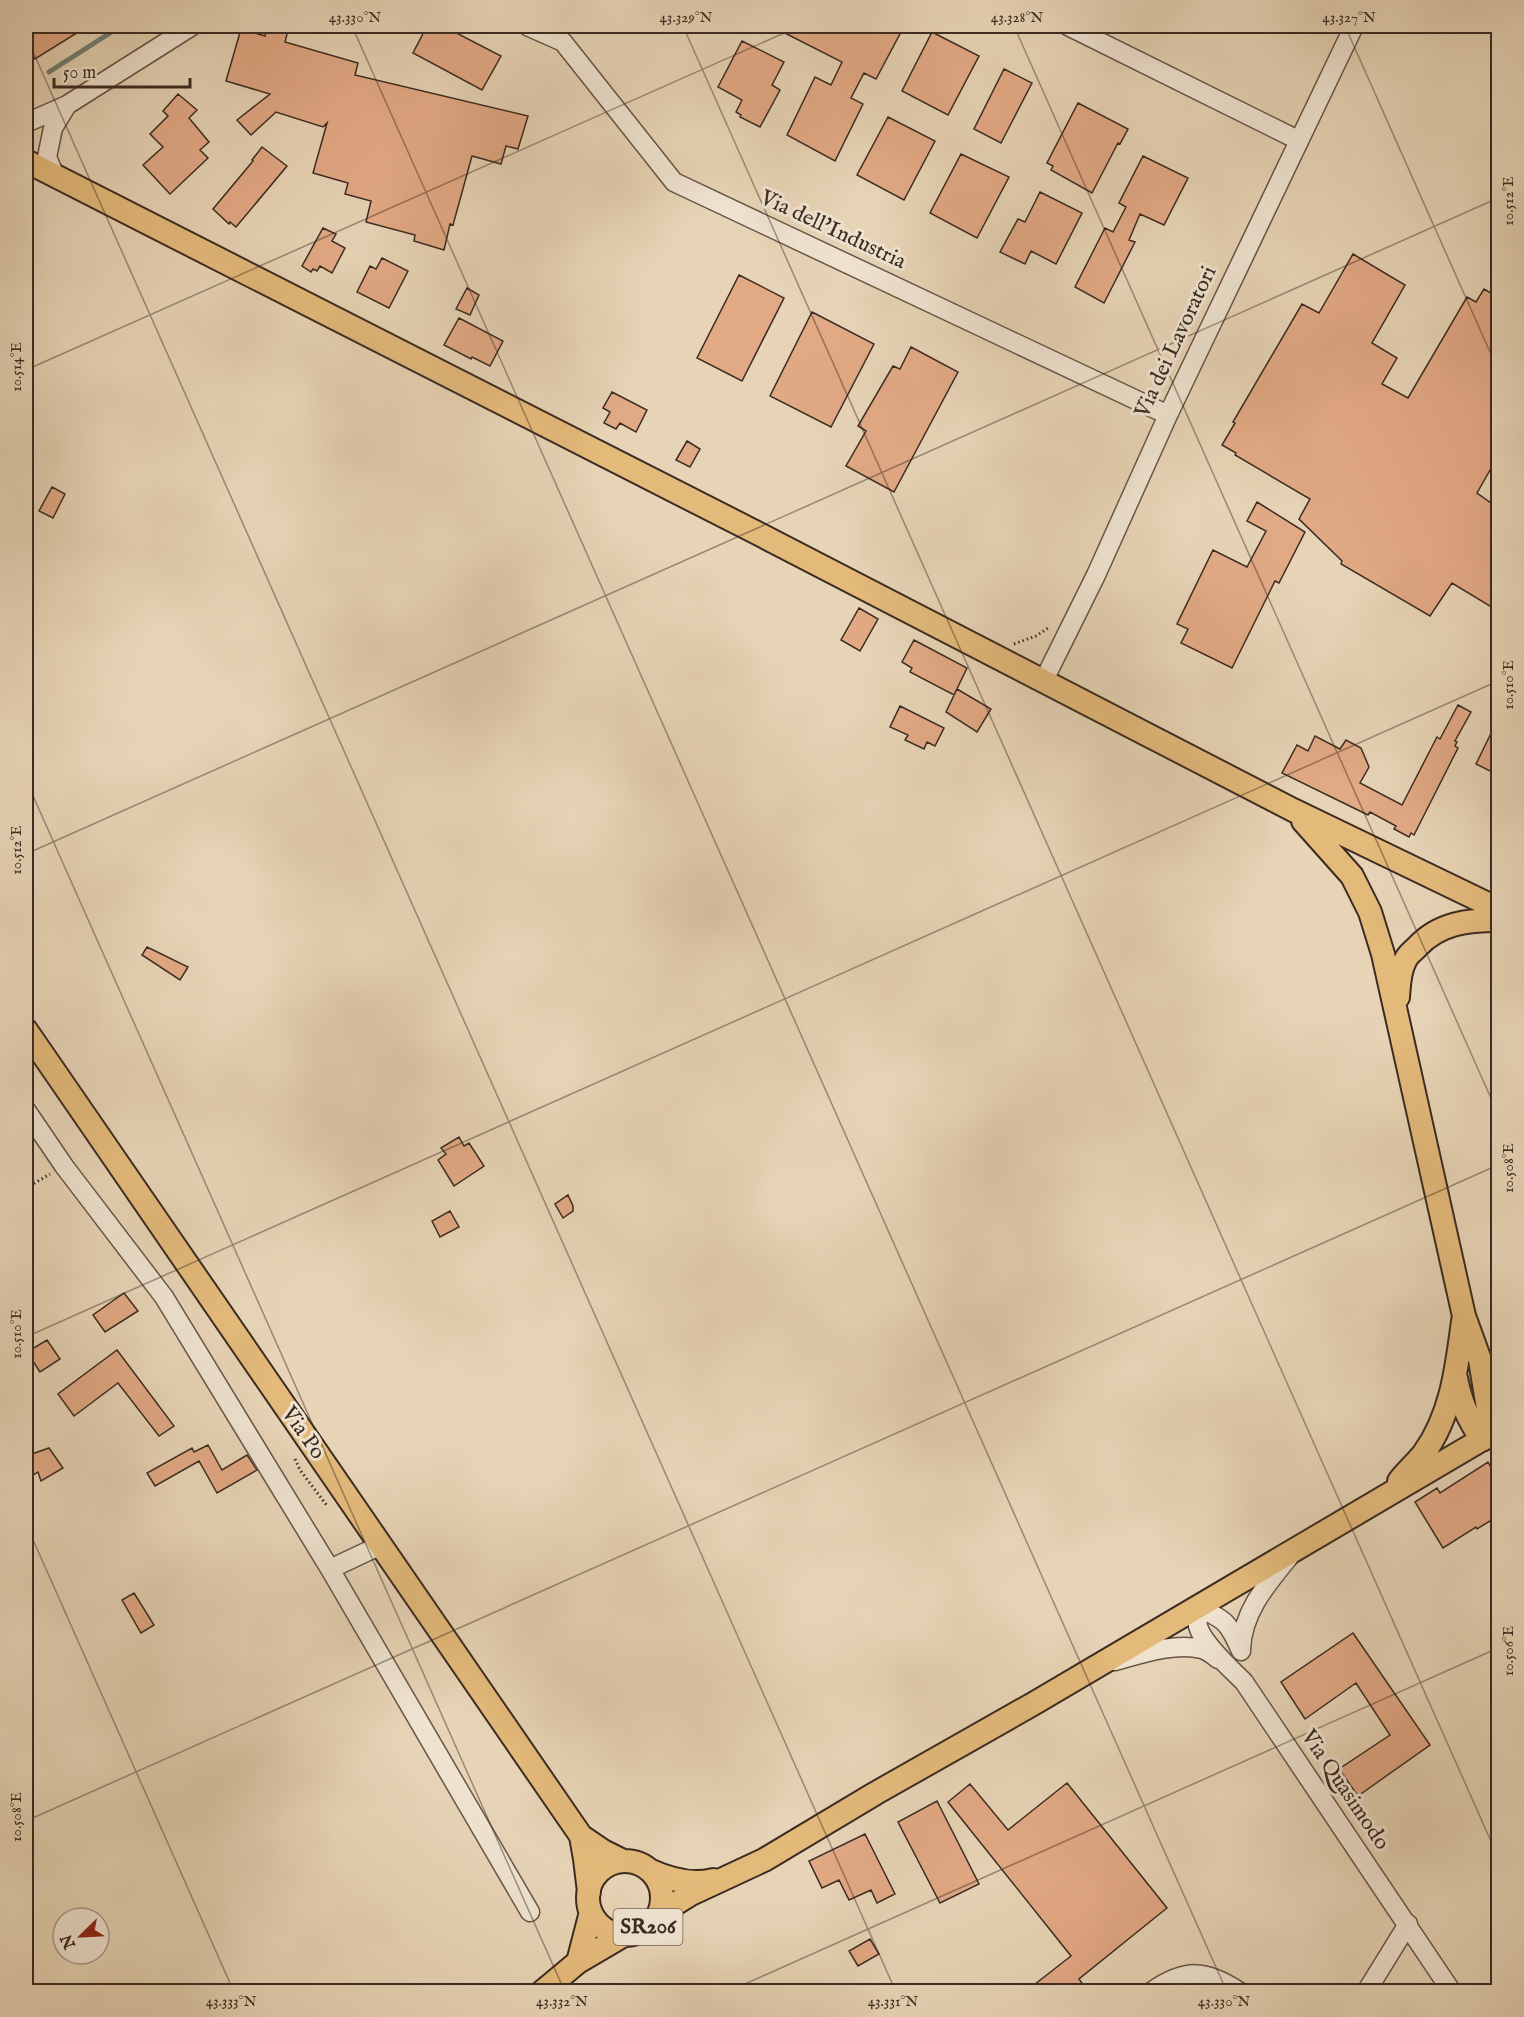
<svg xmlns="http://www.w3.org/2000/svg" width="1524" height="2017" font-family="'IM FELL English',serif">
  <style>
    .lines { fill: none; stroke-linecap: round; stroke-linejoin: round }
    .stream { stroke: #728075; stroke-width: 5 }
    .building { fill: #e2a985; stroke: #3b2b22; stroke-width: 1.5 }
    .minor-casing { stroke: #665547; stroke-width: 21 }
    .major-casing { stroke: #3b2b22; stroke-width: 26 }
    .path { stroke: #3b2b22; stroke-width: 3; stroke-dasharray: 1.5 3; stroke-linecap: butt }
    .minor { stroke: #efe3d0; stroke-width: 18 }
    .major { stroke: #e4ba7b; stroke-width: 22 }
    .ticks { fill: none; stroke: #3b2b22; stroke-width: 1.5; stroke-opacity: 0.45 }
    .labels { text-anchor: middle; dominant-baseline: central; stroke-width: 6; stroke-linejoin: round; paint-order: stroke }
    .shield { fill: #efe3d0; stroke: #716256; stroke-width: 1.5 }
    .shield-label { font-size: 21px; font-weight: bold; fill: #3b2b22 }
    .street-label { font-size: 22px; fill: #3b2b22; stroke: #efe3d0 }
    .neatline { fill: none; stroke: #3b2b22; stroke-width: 2 }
    .ticks-label { font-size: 15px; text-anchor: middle; fill: #3b2b22 }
  </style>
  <rect width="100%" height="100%" fill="#e7d4b6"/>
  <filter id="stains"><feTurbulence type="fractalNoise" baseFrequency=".00333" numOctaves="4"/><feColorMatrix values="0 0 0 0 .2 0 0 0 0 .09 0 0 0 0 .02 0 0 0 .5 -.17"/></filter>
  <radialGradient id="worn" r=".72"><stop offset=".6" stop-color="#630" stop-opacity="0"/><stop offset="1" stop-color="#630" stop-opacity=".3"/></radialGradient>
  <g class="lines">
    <path class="stream" d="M49,72l72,-46"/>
  </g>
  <path class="building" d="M26,26h62l-53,33 -9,-13z
    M268,26h21l-4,16 73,21 -3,12 173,41 -10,33 -12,-3 -5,18 -29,-8 -19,69 -3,-1 -6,26 -30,-9 1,-6 -49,-13 5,-21 -26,-7 3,-11 -35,-10 14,-50 -4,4 -47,-15 -25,23 -14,-15 33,-26 -44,-13 15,-52 24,7z
    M427,26h16l58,30 -19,34 -69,-37z
    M771,26h123l8,4 -26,49 -12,-6 -13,25 12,6 -28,57 -48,-26 28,-58 16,8 11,-23z
    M932,32l47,24 -31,59 -46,-24z
    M742,41l42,21 -12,23 8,5 -20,37 -20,-10 1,-2 -5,-3 6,-12 -24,-13z
    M1004,69l28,14 -31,60 -27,-14z
    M178,94l19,16 -8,8 20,24 -9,8 8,8 -38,36 -27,-29 20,-18 -13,-13 18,-18 -5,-5z
    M1078,103l50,26 -8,15 -2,-1 -26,50 -41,-23 2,-4 -6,-3z
    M888,117l47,24 -31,59 -47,-25z
    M262,147l25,19 -51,61 -6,-5 -1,2 -16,-15 40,-48 -1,-1z
    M961,154l48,23 -32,61 -47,-25z
    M1143,156l45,22 -24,47 -24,-11 -11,26 6,2 -31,61 -29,-16 30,-59 8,4 13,-25 -7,-4z
    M1040,192l42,21 -26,51 -25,-13 -6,13 -25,-12 18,-33 7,3z
    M323,228l13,6 -4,7 13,7 -13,25 -12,-7 -3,5 -4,-2 -2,3 -9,-6z
    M1353,254l52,31 -33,58 25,15 -15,26 26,14 59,-101 9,5 8,-13 14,8v159l-21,37 21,15v103l-46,-28 -22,33 -89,-52 1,-3 -43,-42 11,-20 -75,-44 1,-2 -14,-8 13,-22 -2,-1 69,-118 17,9z
    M382,258l26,13 -19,37 -32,-16 13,-26 6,3z
    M739,275l45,23 -42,83 -45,-23z
    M467,288l12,7 -9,20 -14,-6z
    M812,312l62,32 -43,83 -61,-31z
    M459,318l44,23 -13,25 -18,-9 -1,2 -27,-14z
    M911,347l47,25 -64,120 -48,-26 20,-35 -8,-5 35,-60 7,3z
    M612,392l35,18 -11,22 -16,-9 -4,6 -12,-6 6,-11 -7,-4z
    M687,441l13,8 -10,18 -14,-7z
    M52,487l13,7 -12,24 -14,-7z
    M1257,502l48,30 -26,51 -4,-2 -43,87 -51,-25 7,-14 -11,-5 36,-74 34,17 19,-36 -19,-10z
    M859,608l19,11 -18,32 -19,-11z
    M914,640l53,28 -13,27 -44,-23 2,-4 -10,-6z
    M957,689l34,20 -14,23 -31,-20z
    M1458,705l13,7 -16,29 2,1 -2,4 3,2 -44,87 -3,-2 -2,4 -15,-8 2,-3 -26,-14 -2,3 -86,-42 15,-28 11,6 7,-15 25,13 6,-9 15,8 8,19 -9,16 42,22 35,-68 3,2z
    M900,706l44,22 -9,18 -8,-4 -3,7 -19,-9 3,-5 -18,-8z
    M1498,719v56l-22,-11z
    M147,947l41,20 -8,13 -38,-25z
    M459,1137l5,9 5,-3 15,23 -30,20 -16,-26 8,-6 -5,-6z
    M568,1195l5,11v5l-10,7 -8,-14z
    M450,1211l9,16 -19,10 -8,-16z
    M124,1293l14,18 -33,21 -12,-17z
    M47,1340l13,19 -20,13 -13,-20z
    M117,1350l57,76 -15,10 -41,-53 -44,33 -16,-22z
    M208,1445l14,25 25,-15 10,15 -40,23 -18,-32 -44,25 -8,-13 45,-25 2,4z
    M49,1448l14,20 -22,13 -3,-9 -12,7v-23z
    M1488,1462l10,18v36l-21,13 -1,-2 -33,21 -28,-46 22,-14 3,5z
    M134,1593l20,32 -13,8 -19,-33z
    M1353,1633l77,112 -72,51 -19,-27 51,-34 -34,-52 -51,36 -24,-37z
    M1067,1783l100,125 -88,71 9,13h-63l46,-36 -123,-154 22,-18 38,46z
    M937,1801l42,83 -39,19 -42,-81z
    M865,1834l30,60 -18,9 -6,-13 -22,10 -10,-20 -17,8 -13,-27z
    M870,1939l9,15 -21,12 -9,-15z"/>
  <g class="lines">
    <g class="minor-casing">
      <path id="minor" d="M527,26l36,16 111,140 494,233
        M1068,26l230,114
        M26,123l41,-18 125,-79
        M55,176l-8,-19 6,-29 14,-23
        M1044,680l52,-105 72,-160 186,-389
        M26,1110l38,56 100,131 166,272 51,-24
        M330,1569l200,343
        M1241,1650c1,-37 25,-65 48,-93
        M1241,1651c-12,-28 -15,-31 -43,-44 0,5 -1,13 0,19 4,17 34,44 46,56l208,310
        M1115,1661c26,-7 60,-19 87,-12 6,2 11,6 16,10
        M1151,1992c34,-24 55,-23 89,0
        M1366,1992l42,-68"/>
    </g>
    <g class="major-casing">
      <path id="major" d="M26,161l735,374 532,275 205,99
        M1303,821l49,55 18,36 13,42 81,362 16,44 8,48v28
        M1398,997c1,-12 1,-25 7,-36 2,-6 8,-10 12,-14 22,-24 51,-27 81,-27
        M26,1030l555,806
        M1456,1378c5,26 12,40 26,62
        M1399,1481c8,-10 17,-18 25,-28 28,-39 33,-87 39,-132
        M588 1898a37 37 0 1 1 74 0a37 37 0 1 1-74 0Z
        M649,1870c20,9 42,16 64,10
        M589,1892l-4,-33 -4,-23 22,15 20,10
        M591,1912l-13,50 46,-27
        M659,1914l32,-20 73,-34 112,-67 157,-89 465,-274
        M542,1992l36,-30"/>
    </g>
    <path class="path" d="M1014,644l22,-8 12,-8
      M26,1188l24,-14
      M295,1459l5,11 28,37"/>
    <use href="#minor" class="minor"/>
    <use href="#major" class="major"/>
  </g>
  <path class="ticks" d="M352,26l875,1966M683,26l815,1831M1014,26l484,1088M1345,26l153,344M26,36l870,1956M26,370l774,-344M26,780l539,1212M26,854l1472,-656M26,1337l1472,-656M26,1524l208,468M26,1821l1472,-656M727,1992l771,-344"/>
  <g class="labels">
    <rect class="shield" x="613.5" y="1909" width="69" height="36" rx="4.5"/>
    <g class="shield-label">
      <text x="648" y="1927">SR206</text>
    </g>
    <g class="street-label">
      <text transform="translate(833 230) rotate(25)">Via dell'Industria</text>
      <text transform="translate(1176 342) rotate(-65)">Via dei Lavoratori</text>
      <text transform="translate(303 1433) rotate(55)">Via Po</text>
      <text transform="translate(1345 1790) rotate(56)">Via Quasimodo</text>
    </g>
  </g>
  <rect width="1524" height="2017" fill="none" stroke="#e7d4b6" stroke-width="66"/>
  <g transform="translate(81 1936) rotate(246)"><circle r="28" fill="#efe3d0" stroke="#a7998a" stroke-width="1.5"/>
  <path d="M0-4.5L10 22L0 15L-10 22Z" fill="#8f2418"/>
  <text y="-9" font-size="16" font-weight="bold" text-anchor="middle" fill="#3b2b22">N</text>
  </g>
  <path d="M54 78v9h136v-9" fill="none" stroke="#3b2b22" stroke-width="3"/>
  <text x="63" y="78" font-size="18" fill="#3b2b22" stroke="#efe3d0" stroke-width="4.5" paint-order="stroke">50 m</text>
  <rect x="33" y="33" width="1458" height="1951" class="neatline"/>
  <g class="ticks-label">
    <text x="355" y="22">43.330°N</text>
    <text x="686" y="22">43.329°N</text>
    <text x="1017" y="22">43.328°N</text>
    <text x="1349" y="22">43.327°N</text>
    <text transform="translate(1508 201) rotate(-90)" y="5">10.512°E</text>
    <text transform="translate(16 367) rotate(-90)" y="5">10.514°E</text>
    <text transform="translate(1508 685) rotate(-90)" y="5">10.510°E</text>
    <text transform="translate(16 850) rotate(-90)" y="5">10.512°E</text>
    <text transform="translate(1508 1168) rotate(-90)" y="5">10.508°E</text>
    <text transform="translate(16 1334) rotate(-90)" y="5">10.510°E</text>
    <text transform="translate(1508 1651) rotate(-90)" y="5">10.506°E</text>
    <text transform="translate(16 1817) rotate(-90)" y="5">10.508°E</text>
    <text x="231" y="2006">43.333°N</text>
    <text x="562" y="2006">43.332°N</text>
    <text x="893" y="2006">43.331°N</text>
    <text x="1224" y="2006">43.330°N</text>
  </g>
  <rect width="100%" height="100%" filter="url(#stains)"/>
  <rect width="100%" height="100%" fill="url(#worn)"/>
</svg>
